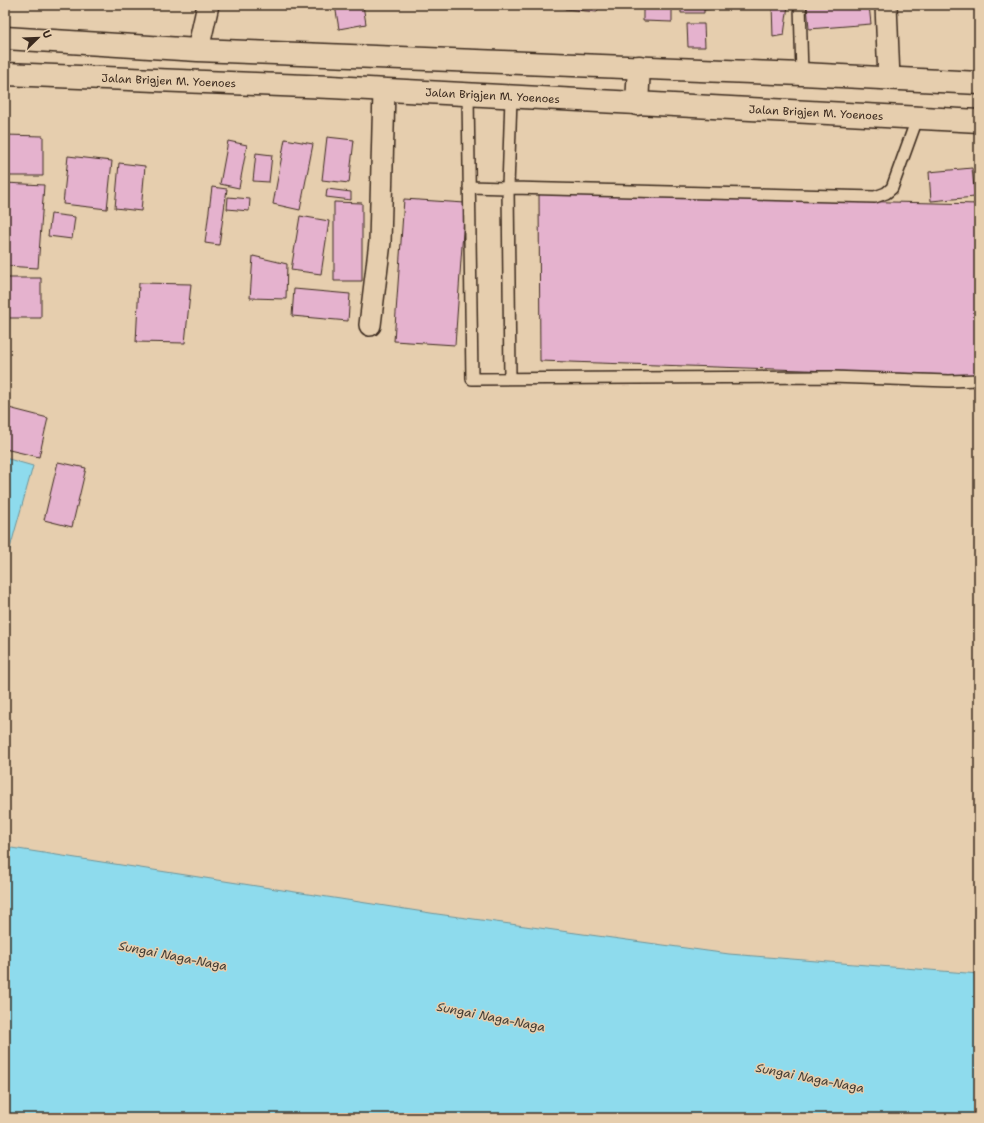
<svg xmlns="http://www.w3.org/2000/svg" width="984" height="1123" font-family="'Shantell Sans',sans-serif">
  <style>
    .water { fill: #8edbed; stroke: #6d949a }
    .building { fill: #e5b2ce; stroke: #3b2a1e }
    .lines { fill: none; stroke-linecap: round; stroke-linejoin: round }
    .lane-casing { stroke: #3b2a1e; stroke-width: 14 }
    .street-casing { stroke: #3b2a1e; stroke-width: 24 }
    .secondary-casing { stroke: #3b2a1e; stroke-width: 25 }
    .lane { stroke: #e6ceae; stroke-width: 11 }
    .street { stroke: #e6ceae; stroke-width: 21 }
    .secondary { stroke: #e6ceae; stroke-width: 22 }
    .labels { text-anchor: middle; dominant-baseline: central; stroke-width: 3; stroke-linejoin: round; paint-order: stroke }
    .street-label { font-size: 11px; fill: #3b2a1e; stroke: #e6ceae }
    .water-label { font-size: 12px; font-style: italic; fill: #433c33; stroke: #e6ceae }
  </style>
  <rect width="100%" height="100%" fill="#e6ceae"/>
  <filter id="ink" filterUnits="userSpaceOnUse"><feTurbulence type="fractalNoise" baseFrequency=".025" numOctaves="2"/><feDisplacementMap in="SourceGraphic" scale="8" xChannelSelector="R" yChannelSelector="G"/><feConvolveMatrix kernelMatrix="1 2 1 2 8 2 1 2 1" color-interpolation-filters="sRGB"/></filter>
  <g filter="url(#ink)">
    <path class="water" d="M5,458l28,8 -28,100z
      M5,847l432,67 292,40 250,20v144h-960l-14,-2z"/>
    <path class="building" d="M335,5h28l3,19 -27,5z
      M565,5h33l-1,7 -32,-3z
      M643,5h29v17l-29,-1z
      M681,5h23v8h-23z
      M704,5h16v2l-16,3z
      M772,5h16l-4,30 -11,2z
      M807,5h62l2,19 -62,5z
      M687,24h17l1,23h-17z
      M5,135l38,1v40h-38z
      M327,137l27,3 -5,43 -27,-3z
      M285,139l28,5 -13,66 -27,-6z
      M228,141l19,4 -8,43 -19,-4z
      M256,153l16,2 -3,27 -16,-1z
      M68,156l44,5 -5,48 -44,-5z
      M119,163l26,3 -4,45 -26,-3z
      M972,168l3,29 -44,4 -2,-29z
      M5,183l39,2 -6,83 -33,-2z
      M212,187l15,2 -8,56 -14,-2z
      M327,189l24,3v8l-25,-3z
      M539,194l440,10v172l-439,-15z
      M228,197l22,2 -1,12 -22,-2z
      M404,199l61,4 -10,142 -61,-4z
      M334,202l28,1v78h-28z
      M51,214l24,3 -3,22 -24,-3z
      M300,216l29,5 -8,53 -30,-4z
      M253,256l34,8 -1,35 -36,-1z
      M5,278h36v40h-36z
      M139,283l52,1 -6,59 -49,-1z
      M294,289l56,5 -2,27 -56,-5z
      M5,407l43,11 -9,39 -34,-8z
      M58,462l28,6 -14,59 -28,-7z"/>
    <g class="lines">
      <g class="lane-casing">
        <path id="lane" d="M800,5l2,69
          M468,96l4,283 359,-2 118,4 30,-1
          M469,187l406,10 11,-4 6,-5 25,-69
          M510,378l-2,-191 3,-89"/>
      </g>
      <g class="street-casing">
        <path id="street" d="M886,5l3,74
          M198,50l10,-45
          M370,325l10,-83 4,-151"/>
      </g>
      <g class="secondary-casing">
        <g id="secondary">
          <path d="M5,38l193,12 604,24 177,9"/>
          <path id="s1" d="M5,74l326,13 648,34"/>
          <path d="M637,104l2,-37"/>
        </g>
      </g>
      <use href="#lane" class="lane"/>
      <use href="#street" class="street"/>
      <use href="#secondary" class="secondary"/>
    </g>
  </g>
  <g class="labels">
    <g class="street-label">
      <text stroke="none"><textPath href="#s1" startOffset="164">Jalan Brigjen M. Yoenoes</textPath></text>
      <text stroke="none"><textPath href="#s1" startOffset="488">Jalan Brigjen M. Yoenoes</textPath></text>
      <text stroke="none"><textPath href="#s1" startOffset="812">Jalan Brigjen M. Yoenoes</textPath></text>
    </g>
    <g class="water-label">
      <text transform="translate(173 956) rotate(11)">Sungai Naga-Naga</text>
      <text transform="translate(491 1017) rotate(11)">Sungai Naga-Naga</text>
      <text transform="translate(810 1078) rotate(11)">Sungai Naga-Naga</text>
    </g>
  </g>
  <rect width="984" height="1123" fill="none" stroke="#e6ceae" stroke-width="20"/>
  <rect x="10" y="10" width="964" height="1103" fill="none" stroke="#3b2a1e" stroke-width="1.5" filter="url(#ink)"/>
  <g transform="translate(38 38) rotate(67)" stroke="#e6ceae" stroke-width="3" paint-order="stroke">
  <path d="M0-3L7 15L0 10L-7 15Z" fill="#3b2a1e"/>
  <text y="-6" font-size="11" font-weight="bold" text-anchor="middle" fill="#3b2a1e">U</text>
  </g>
</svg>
